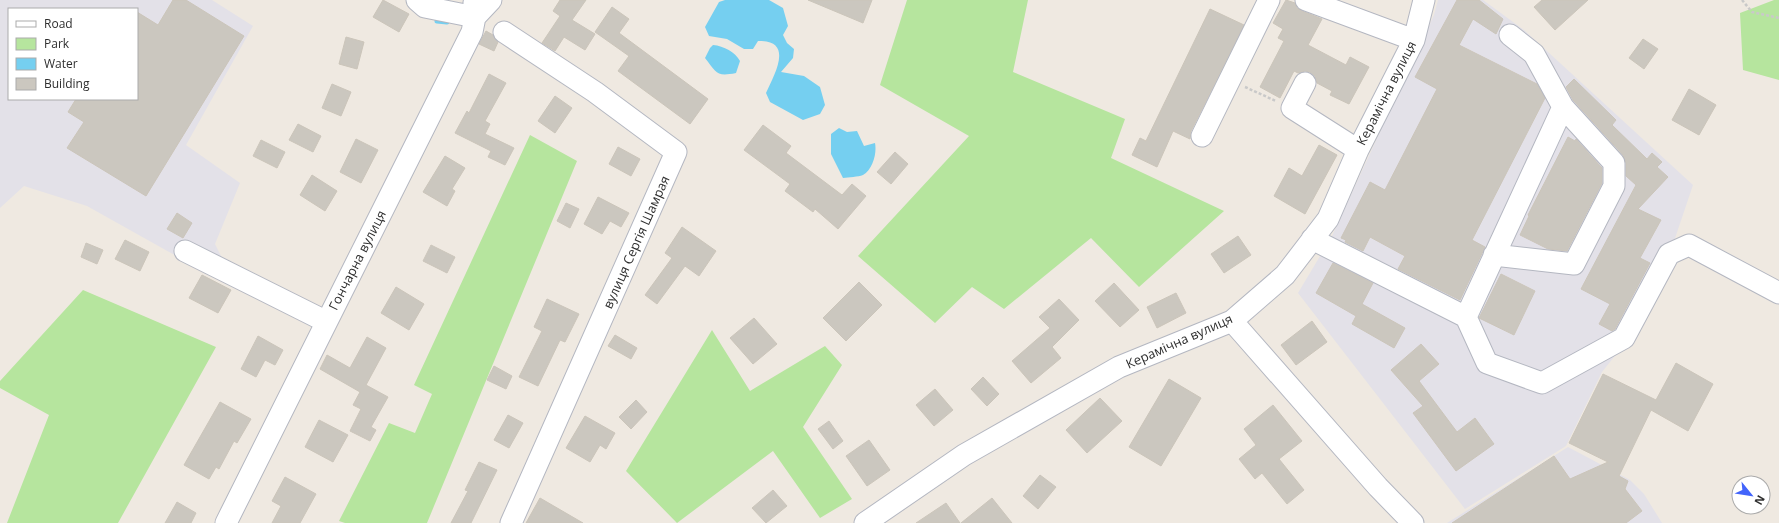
<svg xmlns="http://www.w3.org/2000/svg" width="1779" height="523" font-family="'Open Sans',sans-serif">
  <style>
    .industrial { fill: #e3e1e8; fill-rule: evenodd }
    .green { fill: #b6e59e }
    .water { fill: #75cff0 }
    .lines { fill: none; stroke-linecap: round; stroke-linejoin: round }
    .stream { stroke: #75cff0; stroke-width: 5 }
    .building { fill: #cbc7bf; stroke: #cbc5ba }
    .minor-casing { stroke: #b4b7c1; stroke-width: 23 }
    .path { stroke: #c9c9c9; stroke-width: 2.5; stroke-dasharray: 3 2; stroke-linecap: butt }
    .minor { stroke: #fff; stroke-width: 21 }
    .labels { text-anchor: middle; dominant-baseline: central; stroke-width: 3; stroke-linejoin: round; paint-order: stroke }
    .street-label { font-size: 13px; fill: #2e2e2e; stroke: #fff }
  </style>
  <rect width="100%" height="100%" fill="#efe9e1"/>
  <path class="industrial" d="M0,0h212l41,26 -67,119 54,38 -25,61 7,14 -10,18 -125,-70 -63,-20 -24,22zM9,9h128v90h-128z
    M1438,0h45l41,30 169,155 -26,77 -45,85 -20,25 -36,74 -101,63 -167,-216 34,-57 102,-221z
    M1568,447l62,33 14,14 18,29h-215z"/>
  <path class="green" d="M907,0h121l-15,72 112,47 -14,39 113,53 -85,76 -48,-49 -87,71 -32,-22 -37,36 -77,-67 111,-120 -89,-51z
    M1774,0h5v80l-36,-10 -3,-57z
    M530,135l47,26 -150,362h-82l-6,-2 50,-98 26,10 17,-39 -18,-9z
    M83,290l133,57 -98,176h-111l42,-108 -49,-27v-7z
    M712,330l38,61 75,-45 17,19 -39,62 49,72 -32,19 -47,-67 -96,72 -51,-52z"/>
  <path class="water" d="M725,0h44l14,8 5,18 -5,9 4,8 7,6 -1,9 -12,14 23,4 16,11 5,18 -5,9 -17,6 -33,-18 -4,-9c8,-18 29,-53 -8,-52l-5,8h-9l-17,-10 -18,-3 -4,-9 14,-25z
    M713,45c11,1 22,7 27,16l-4,12c-20,4 -19,0 -31,-15l5,-10z
    M839,128l8,4 10,-1 7,15 11,-3c2,10 -2,26 -12,32 -5,2 -14,2 -20,3l-12,-24v-20z"/>
  <g class="lines">
    <path class="stream" d="M437,21l10,1"/>
  </g>
  <path class="building" d="M173,0h13l58,36 -98,160 -79,-48 17,-26 -16,-10 8,-13h61v-87l21,13z
    M383,0l26,14 -10,18 -26,-15z
    M560,0h26l-14,20 23,14 -10,16 -21,-13 -9,14 -13,-8 18,-27 -7,-5z
    M808,0h64l-9,23z
    M1286,0l9,3 2,5 5,3 20,8 -14,26 38,20 4,-8 19,10 -20,37 -19,-9 2,-4 -15,-8 -2,-7 -5,-4 -5,-1 -7,2 -4,-2 -14,27 -20,-11 24,-46 -6,-3 5,-9 -10,-6z
    M1457,0h22l24,19 -7,15 -23,-15 -14,26 78,39 8,14 -73,142 13,7 -25,53 -62,-31 7,-13 -35,-19 -7,14 -18,-9 1,-2 -5,-2 29,-56 15,8 52,-101 -22,-12z
    M1542,0h46l-33,30 -21,-23z
    M612,7l17,12 -10,14 89,66 -18,25 -72,-53 11,-15 -34,-24z
    M1210,9l34,16 -53,106 -1,8 -17,-8 -16,36 -25,-12 8,-17 6,3z
    M486,31l7,4 5,7 -4,9 -15,-7z
    M346,37l18,5 -7,27 -18,-5z
    M1643,39l15,10 -14,20 -15,-11z
    M489,74l17,9 -21,38 5,3 -5,10 29,14 -9,17 -17,-8 3,-6 -36,-18 12,-22 2,2z
    M1574,79l42,41 -4,5 35,34 5,-6 10,9 -5,5 11,10 -30,32 23,11 -21,38 10,5 -35,66 -3,2 -13,-7 11,-20 -29,-15 55,-104 -10,-9v-13l-3,-8 -50,-55 -7,-13z
    M332,84l19,8 -10,24 -19,-8z
    M1689,89l27,16 -17,30 -27,-15z
    M555,96l17,12 -17,25 -17,-12z
    M298,124l23,12 -8,16 -24,-12z
    M763,125l28,21 -5,7 56,42 10,-11 14,12 -28,33 -23,-20 -2,3 -28,-21 5,-7 -46,-34z
    M1568,137l7,4 1,-2 26,29v15l-35,68 -19,-2 -28,-14 9,-19 -1,-1z
    M356,139l22,11 -17,33 -21,-11z
    M261,140l24,12 -8,16 -24,-12z
    M1319,145l18,10 -32,59 -31,-18 15,-28 13,8z
    M618,147l22,12 -9,17 -22,-12z
    M895,152l13,12 -17,20 -14,-12z
    M445,156l20,12 -13,21 3,2 -8,15 -24,-14z
    M312,175l25,16 -12,20 -25,-16z
    M598,197l31,16 -8,14 -11,-6 -8,13 -18,-10z
    M566,203l13,6 -9,19 -13,-7z
    M177,213l15,10 -9,15 -16,-9z
    M682,227l34,24 -17,25 -14,-10 -28,38 -12,-9 27,-37 -7,-5z
    M1238,236l13,19 -27,18 -13,-19z
    M125,240l24,12 -9,19 -25,-12z
    M86,243l17,7 -6,14 -16,-7z
    M431,245l24,12 -8,16 -24,-12z
    M1333,263l40,20 -11,21 43,24 -11,20 -42,-24 4,-8 -40,-23z
    M1501,274l34,17 -21,44 -35,-17z
    M202,275l29,15 -13,23 -29,-15z
    M859,282l23,23 -36,36 -23,-23z
    M1114,283l25,27 -19,17 -25,-26z
    M396,287l28,17 -15,26 -28,-17z
    M1176,293l10,20 -29,15 -10,-21z
    M547,299l32,15 -14,28 -5,-2 -22,46 -19,-9 23,-46 -8,-4z
    M1059,299l20,21 -27,27 9,11 -30,25 -19,-22 38,-33 -11,-11z
    M754,318l23,26 -24,20 -23,-26z
    M1312,321l15,21 -31,23 -15,-20z
    M615,335l22,13 -6,11 -23,-13z
    M258,336l25,14 -8,15 -10,-5 -9,17 -15,-8z
    M367,337l19,11 -20,37 22,12 -17,30 5,3 -6,11 -20,-10 11,-22 -8,-4 7,-13 -40,-23 7,-14 23,13z
    M1421,344l18,20 -20,17 38,51 18,-14 19,26 -38,27 -43,-58 10,-7 -32,-36z
    M1676,363l37,21 -25,47 -37,-21 -32,66 9,5 -3,8 17,22 -16,12h-174l102,-67 16,23 38,-17 -39,-19 34,-69 53,26z
    M494,366l18,10 -6,13 -19,-9z
    M983,377l16,17 -12,12 -16,-17z
    M1169,379l32,19 -40,68 -32,-19z
    M935,389l18,21 -19,16 -18,-21z
    M1100,398l22,23 -35,32 -21,-23z
    M636,400l11,12 -16,17 -12,-12z
    M220,402l31,17 -14,24 -3,-2 -15,28 -3,-2 -7,12 -25,-14z
    M1273,405l29,36 -23,18 25,31 -17,14 -25,-31 -7,6 -16,-20 17,-14 -12,-16z
    M508,415l15,8 -14,25 -15,-8z
    M585,416l30,17 -9,16 -6,-4 -10,17 -24,-14z
    M319,420l29,15 -15,27 -28,-15z
    M829,421l14,20 -10,8 -15,-20z
    M869,440l21,30 -23,16 -21,-30z
    M479,462l18,8 -26,53h-20l17,-32 -3,-1z
    M1040,475l16,12 -18,22 -15,-13z
    M285,477l31,17 -16,29h-28l9,-17 -9,-5z
    M773,490l14,16 -21,17 -14,-15z
    M540,498l43,25h-57z
    M992,498l20,25h-51z
    M177,502l19,11 -5,10h-26z
    M946,503l14,20h-44z"/>
  <g class="lines">
    <g class="minor-casing">
      <path id="minor" d="M417,0l8,7 50,10 -1,-14
        M1306,0l108,40
        M504,32l91,60 81,60 -165,371
        M1305,83l-13,25 66,42
        M1202,136l67,-136
        M1312,239l154,78 21,46 55,20 82,-45 45,-84 20,-9 90,48
        M185,251l140,70
        M1494,255l80,9 40,-78v-23l-51,-56
        M1466,317l97,-210 -29,-53 -24,-19
        M1232,321l146,166 35,36
        M226,523c81,-164 164,-327 246,-491l3,-15 16,-17
        M865,523l99,-68 155,-88 113,-46 53,-46 43,-56 30,-69 56,-110 10,-40"/>
    </g>
    <path class="path" d="M1742,0l10,12 27,6
      M1245,87l31,14"/>
    <use href="#minor" class="minor"/>
  </g>
  <g class="labels">
    <g class="street-label">
      <text transform="translate(1386 93) rotate(-63)">Керамічна вулиця</text>
      <text transform="translate(636 242) rotate(-66)">вулиця Сергія Шамрая</text>
      <text transform="translate(357 260) rotate(-63)">Гончарна вулиця</text>
      <text transform="translate(1179 341) rotate(-24)">Керамічна вулиця</text>
    </g>
  </g>
  <rect x="8" y="8" width="130" height="92" fill="#ffffff" stroke="#ababab"/>
  <rect x="16" y="21" width="20" height="6" fill="#ffffff" stroke="#ababab"/>
  <text x="44" y="28" font-size="12" fill="#2e2e2e">Road</text>
  <rect x="16" y="38" width="20" height="12" fill="#b6e59e" stroke="#ababab"/>
  <text x="44" y="48" font-size="12" fill="#2e2e2e">Park</text>
  <rect x="16" y="58" width="20" height="12" fill="#75cff0" stroke="#ababab"/>
  <text x="44" y="68" font-size="12" fill="#2e2e2e">Water</text>
  <rect x="16" y="78" width="20" height="12" fill="#cbc7bf" stroke="#ababab"/>
  <text x="44" y="88" font-size="12" fill="#2e2e2e">Building</text>
  <g transform="translate(1751 495) rotate(120)"><circle r="19" fill="#ffffff" stroke="#ababab"/>
  <path d="M0-3L7 15L0 10L-7 15Z" fill="#4264fb"/>
  <text y="-6" font-size="11" font-weight="bold" text-anchor="middle" fill="#2e2e2e">N</text>
  </g>
</svg>
